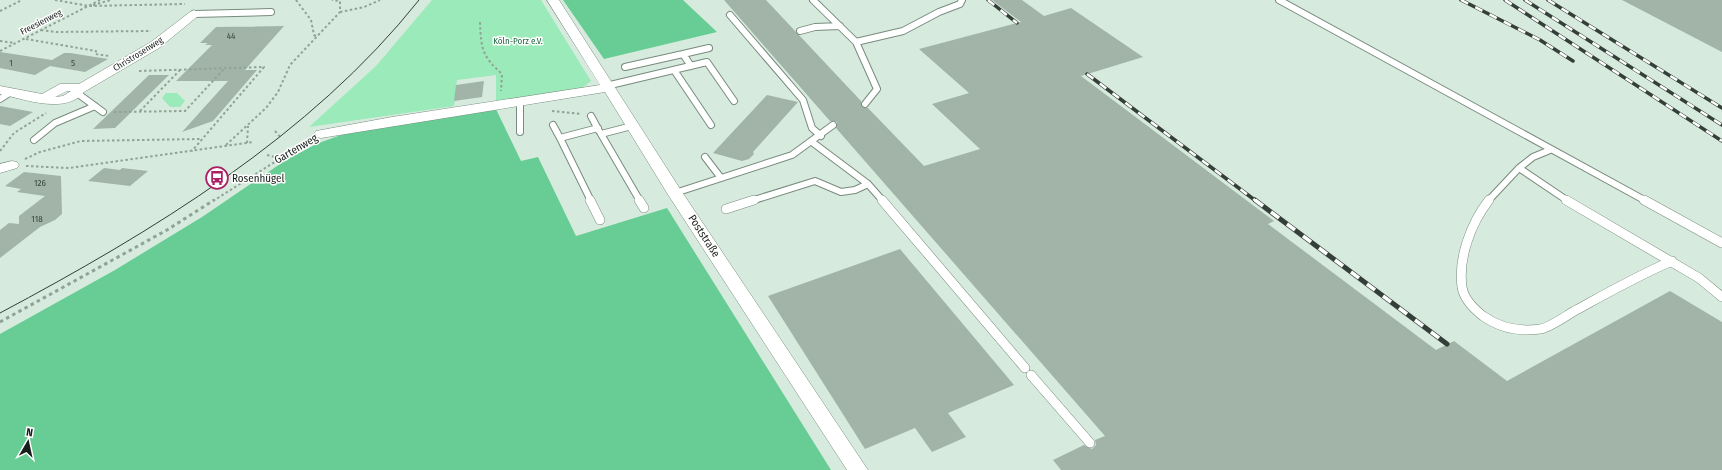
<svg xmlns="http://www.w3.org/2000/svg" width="1722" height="470" font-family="'Fira Sans Condensed',sans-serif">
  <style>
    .green { fill: #9beaba }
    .forest { fill: #67cd94 }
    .building { fill: #a1b4a7 }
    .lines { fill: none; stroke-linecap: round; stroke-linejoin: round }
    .service-far1-casing { stroke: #788b7e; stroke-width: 8 }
    .service-casing { stroke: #788b7e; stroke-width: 10 }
    .minor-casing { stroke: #788b7e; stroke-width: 1 }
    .path-far1 { stroke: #91a297; stroke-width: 2; stroke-dasharray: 2.5 2.5; stroke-linecap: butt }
    .path { stroke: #91a297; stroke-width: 3; stroke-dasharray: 3.5 3.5; stroke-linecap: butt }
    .service-far1 { stroke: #fff; stroke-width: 6 }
    .service { stroke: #fff; stroke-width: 9 }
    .minor { fill: #fff; fill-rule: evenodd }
    .tram { stroke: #353f39; stroke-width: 1 }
    .rail-far1-casing { stroke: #353f39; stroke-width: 3.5 }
    .rail-casing { stroke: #353f39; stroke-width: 5 }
    .rail-far1 { stroke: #fff; stroke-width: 2.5; stroke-dasharray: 8; stroke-linecap: butt }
    .rail { stroke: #fff; stroke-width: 3.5; stroke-dasharray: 10; stroke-linecap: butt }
    .labels { text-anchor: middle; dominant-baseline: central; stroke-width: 3; stroke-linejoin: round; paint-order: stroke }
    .far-street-label { font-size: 9px; fill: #171f1a; stroke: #fff }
    .number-label { font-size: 9px; fill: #3a443d }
    .far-park-label { font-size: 9px; fill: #1d6641; stroke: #fff }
    .street-label { font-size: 11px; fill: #171f1a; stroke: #fff }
    .poi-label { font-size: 11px; fill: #171f1a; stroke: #fff; text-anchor: start }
  </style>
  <rect width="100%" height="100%" fill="#d6ebdd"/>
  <path class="green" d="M432,0h109l50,81 -10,8 -85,12v-26l-39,5 -3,26 -145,21 67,-61z
    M166,93h11l8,8 -5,6h-10l-8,-9z"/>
  <path class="forest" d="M563,0h120l34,32 -113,27z
    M495,107l26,54 17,-4 38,79 91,-28 164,262h-831v-136l115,-64 87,-53 81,-55 33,-18 36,-13z"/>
  <path class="building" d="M724,0h42l95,101 1,6 6,1 56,58 56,-17 -48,-45 37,-11 -50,-44 102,-27 -29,-22h30l22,16 27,-8 72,49 -62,19 193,145 -6,3 168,126 18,-9 53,40 163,-90 52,31v148h-661l-8,-10 31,-15 8,4 4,-4 -1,-5 10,-4 -269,-308 1,-6 -7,-1z
    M1622,0h100v52z
    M284,26l-39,44h12l-44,51 -31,11 46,-51h-52l36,-36h-7l3,-2h-8l16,-16z
    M0,52l52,8 12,-7h6l38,6 -23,13 -35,-6 -15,9 -35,-7z
    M149,75h20l-54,53 -22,1z
    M484,81l-2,16 -28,4 2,-16z
    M767,95l31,7 -45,50 1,2 -5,5 -7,2 -29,-8z
    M0,106l33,6 -23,14 -10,-2z
    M104,168l16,2 2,-2 26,3 -18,15 -42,-5z
    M24,172l37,4 1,38 -7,6 -15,7 -40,31v-28l9,-7 10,1v-8l26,-20 -28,-4 4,-3 -16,-3z
    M900,249l114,136 -66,28 18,24 -34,15 -17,-24 -50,21 -97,-153z"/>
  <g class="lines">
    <g class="service-far1-casing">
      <path id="service-far1" d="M813,0l43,42
        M1279,0l367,201
        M194,14l77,-2
        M730,15l73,85 9,28 9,8
        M800,31l15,-4 25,-1
        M683,54l26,-6
        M625,67l58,-13 8,12
        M674,70l37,55
        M606,86l101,-24 27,39
        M77,93l26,19
        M0,99l11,-7
        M520,103v29
        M865,104l12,-15 -21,-47 47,-11 36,-19 21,-8 2,-4
        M591,116l8,15
        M553,125l7,13
        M632,126l-31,8 39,67
        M34,140l21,-17 40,-17
        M812,142l56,42 15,17
        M1550,150l-17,7 -14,11 49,33
        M705,157l16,21
        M675,193l117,-38 41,-30
        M591,201l-31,-63 38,-10
        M751,201l64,-20 26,11 14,-2 13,-6
        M1488,201l31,-33"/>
    </g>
    <g class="service-casing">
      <path id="service" d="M590,200l10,20
        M639,200l5,8
        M882,200l143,168
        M1489,200c-18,23 -31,58 -27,87 2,13 12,22 21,29 17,12 36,16 57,13 10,-1 28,-15 38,-20 31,-17 61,-34 94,-48
        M1566,200l133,78 23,19
        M1644,200l78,43
        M726,209l28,-9
        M1031,375l59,68"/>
    </g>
    <g class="minor-casing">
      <path id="minor" d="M547,0h12l123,192 186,278h-21l-180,-277 -62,-101 -284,46 -5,-1 -2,-3 2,-3 76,-14 208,-32z
        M194,10l6,4 -2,2 -39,32 -75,44c-18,23 -60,7 -84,2v-8l42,8 18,-10h19l72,-42 39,-30zM67,91h4l-8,5 -8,1z
        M12,161l5,1 2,3 -2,3 -17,5v-9z"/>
    </g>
    <path class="path-far1" d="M55,0l34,6 96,-2
      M296,0l15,20 3,15 2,1
      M93,5l18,-5
      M0,11l22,-11
      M340,12l24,-5 16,-7
      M480,22c1,27 2,34 22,52l-1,17
      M41,30l15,2 95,-1
      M26,39l70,12 -1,3 14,2
      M0,41l15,2
      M0,51l100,-51
      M139,71l125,-4 -72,84
      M140,111l41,-42
      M552,111l29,3
      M114,112l71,-1 40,-43
      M275,131l6,7
      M247,143l1,-17
      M226,145l40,-37 12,-16 12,-27 50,-53v-11l-8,-1
      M0,151l14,-18 32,-20
      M267,155l11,3
      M25,159l15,-7 41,-11 121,-2
      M26,166l43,2 184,-26
      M213,201l95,-60"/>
    <path class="path" d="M0,322l167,-92 47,-30"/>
    <use href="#service-far1" class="service-far1"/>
    <use href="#service" class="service"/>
    <use href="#minor" class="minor"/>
    <path class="tram" d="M0,313c152,-81 311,-177 419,-313"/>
    <g class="rail-far1-casing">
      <path id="rail-far1" d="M988,0l29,23
        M1461,0l79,40 33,21
        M1505,0l217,141
        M1525,0l197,125
        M1548,0l174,108
        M1087,74l169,127"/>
    </g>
    <g class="rail-casing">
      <path id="rail" d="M1255,200l192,144"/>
    </g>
    <use href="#rail-far1" class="rail-far1"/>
    <use href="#rail" class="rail"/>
  </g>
  <defs>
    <g id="bus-ring" transform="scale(1.15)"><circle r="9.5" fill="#fff" stroke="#aa2063" stroke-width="1.5"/><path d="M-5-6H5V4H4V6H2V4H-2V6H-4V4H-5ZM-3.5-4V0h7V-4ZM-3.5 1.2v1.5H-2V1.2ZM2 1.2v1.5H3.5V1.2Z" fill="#aa2063"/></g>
  </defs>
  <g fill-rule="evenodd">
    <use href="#bus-ring" x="217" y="178"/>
  </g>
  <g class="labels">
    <g class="far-street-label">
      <text transform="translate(41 22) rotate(-27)">Freesienweg</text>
      <text transform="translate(138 54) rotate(-32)">Christrosenweg</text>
    </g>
    <g class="number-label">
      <text x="231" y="36">44</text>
      <text x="11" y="63">1</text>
      <text x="73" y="63">5</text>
      <text x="40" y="183">126</text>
      <text x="37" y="219">118</text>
    </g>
    <g class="far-park-label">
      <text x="518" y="41">Köln-Porz e.V.</text>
    </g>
    <g class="street-label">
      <text transform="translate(296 149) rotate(-30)">Gartenweg</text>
      <text transform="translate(704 236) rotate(57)">Poststraße</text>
    </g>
    <g class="poi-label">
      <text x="232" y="178">Rosenhügel</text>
    </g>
  </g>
  <g transform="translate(28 442) rotate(9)" stroke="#ffffff" stroke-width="3" paint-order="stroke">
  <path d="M0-3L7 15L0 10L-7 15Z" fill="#171f1a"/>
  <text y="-6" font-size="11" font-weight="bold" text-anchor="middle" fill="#171f1a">N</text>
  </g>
</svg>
